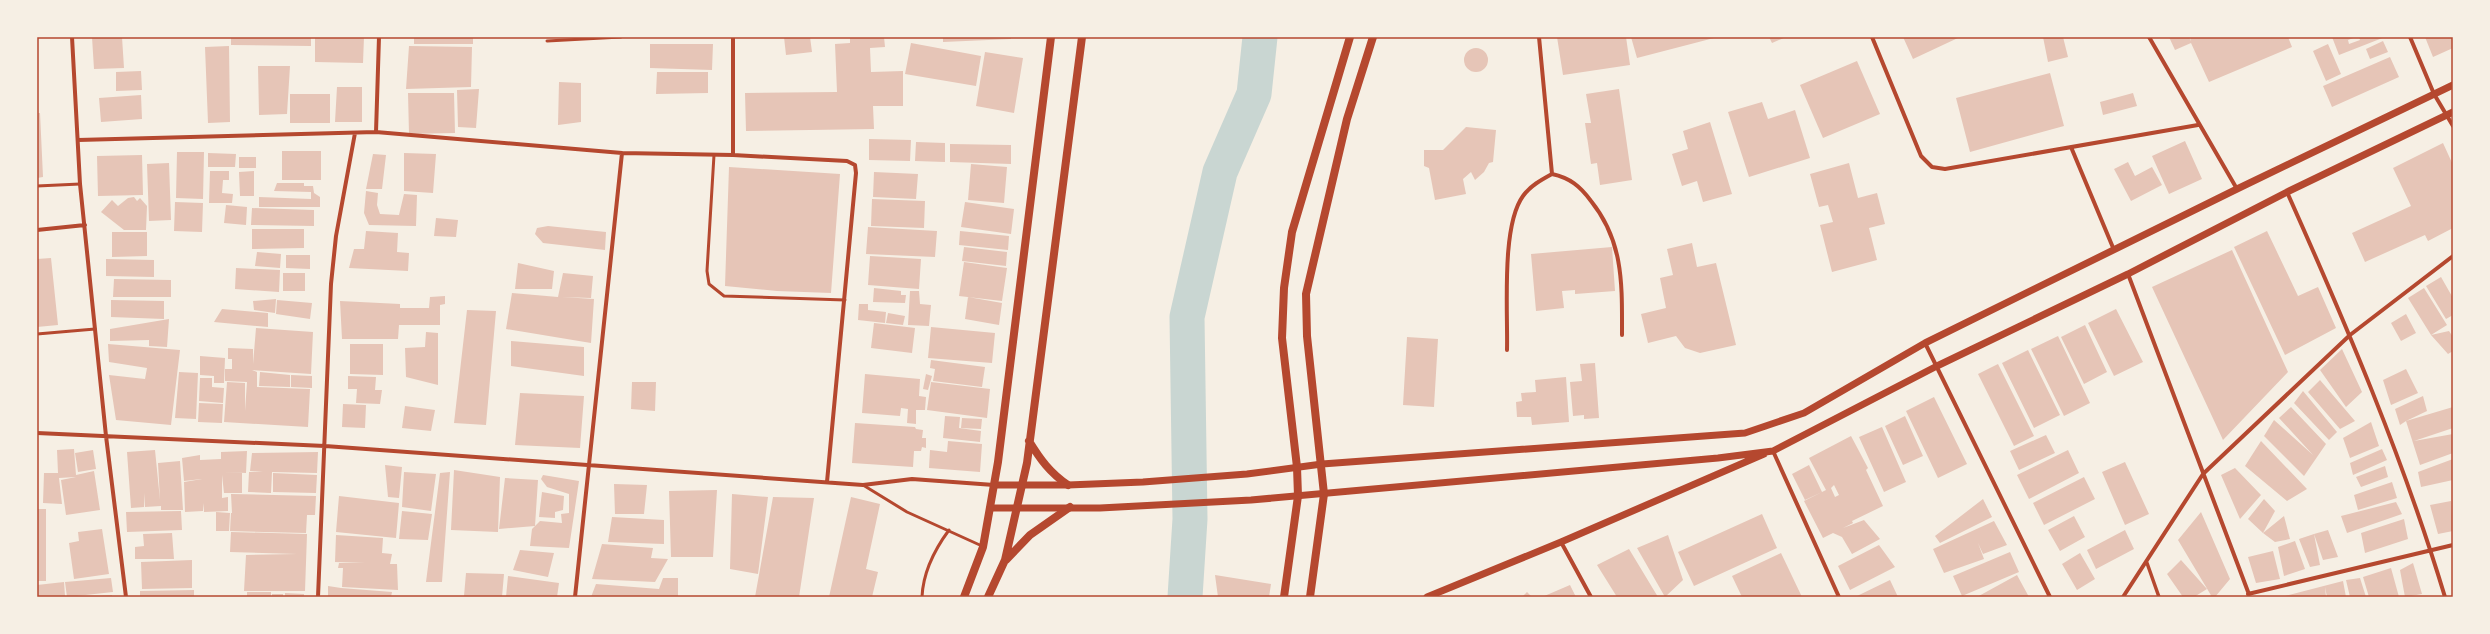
<svg xmlns="http://www.w3.org/2000/svg" width="2490" height="634" font-family="'Sofia Sans Condensed',sans-serif">
  <style>
    .lines { fill: none; stroke-linecap: round; stroke-linejoin: round }
    .river { stroke: #c9d6d2; stroke-width: 35 }
    .building { fill: #e6c5b7; fill-rule: evenodd }
    .service { stroke: #b5482f; stroke-width: 3 }
    .pedestrian { stroke: #b5482f; stroke-width: 3.5 }
    .minor { stroke: #b5482f; stroke-width: 4 }
    .tertiary { stroke: #b5482f; stroke-width: 7 }
    .secondary { stroke: #b5482f; stroke-width: 8 }
    .neatline { fill: none; stroke: #b5482f; stroke-width: 1.5 }
  </style>
  <rect width="100%" height="100%" fill="#f6efe4"/>
  <g class="lines">
    <path class="river" d="M1185,597l5,-78 -3,-202 33,-145 34,-78 6,-57"/>
  </g>
  <path class="building" d="M92,37h30l2,31 -30,1z
    M231,37h80v9l-80,-1z
    M315,37h49l-1,26 -48,-1z
    M414,37h59v7h-59z
    M784,37h26l2,15 -26,3z
    M850,37h34l1,10 -15,1 1,24 32,-1v35h-30l1,23 -128,2 -1,-38 92,-1 -2,-48 15,-1z
    M943,37h68v2l-68,3z
    M1557,37h69l4,28 -67,10z
    M1631,37h83v1l-77,20z
    M1769,37h17l-14,6z
    M1903,37h57l-47,22z
    M2043,37h20l5,20 -20,5z
    M2169,37h20l2,4 -1,-4h98l4,10 -83,35 -18,-39 -16,7z
    M2332,37h24l-8,3 1,4 11,-4 -1,-3h26l-46,18z
    M2425,37h28v11l-20,9z
    M2383,41l5,11 -18,7 -4,-10z
    M911,43l70,13 -5,30 -71,-12z
    M650,44h63l-1,26 -62,-2z
    M2328,44l13,30 -15,7 -13,-30z
    M229,46l1,76 -22,1 -3,-76z
    M409,46l63,1 -1,40 -65,2z
    M1464 60a12 12 0 1 1 24 0a12 12 0 1 1-24 0Z
    M985,52l38,6 -9,55 -38,-7z
    M2390,57l9,20 -67,30 -9,-21z
    M1857,61l23,53 -57,24 -23,-53z
    M258,66h32l-3,48 -28,1z
    M141,71l1,19 -26,1v-19z
    M657,72h51v21l-52,1z
    M2050,73l14,53 -94,26 -14,-54z
    M559,82l22,1v39l-23,3z
    M337,87h25v35h-27z
    M479,89l-3,39 -18,-1 -1,-37z
    M1619,89l13,91 -32,5 -3,-22 -6,1 -6,-41h6l-5,-29z
    M408,93h46l1,40 -46,1z
    M2133,93l4,13 -34,9 -3,-13z
    M290,94h40v29h-40z
    M141,95l1,24 -41,3 -2,-24z
    M1762,102l6,17 27,-9 15,48 -61,19 -21,-65z
    M37,113h3l3,64 -6,1z
    M1710,122l22,72 -29,8 -6,-21 -15,5 -10,-32 16,-5 -5,-18z
    M1466,127l30,3 -3,32 -4,1 -5,9 -9,8 -4,-8 -8,7 3,15 -31,6 -6,-32 -5,-2v-16h19z
    M869,139l42,1 -1,21 -41,-1z
    M2185,141l17,38 -33,15 -17,-38z
    M916,142l29,1v19l-30,-1z
    M2443,143l10,22v63l-25,13 -3,-6 -60,27 -13,-29 59,-27 -18,-38z
    M950,144l61,1v19l-61,-2z
    M282,151h39v29h-39z
    M177,152h27l-1,47 -27,-1z
    M208,153l28,1 -1,13h-27z
    M404,153l32,1 -3,39 -29,-2z
    M373,154l13,1 -4,34h-16z
    M142,155l1,40 -45,1 -1,-40z
    M239,157h17v11h-17z
    M2128,162l7,14 17,-9 10,18 -31,16 -17,-32z
    M169,163l2,57 -22,1 -2,-57z
    M1849,163l9,35 19,-5 8,31 -16,4 8,32 -45,12 -12,-47 13,-3 -5,-17 -9,2 -9,-33z
    M971,164l36,3 -3,36 -36,-3z
    M729,167l111,7 -9,119 -54,-2 -52,-5z
    M210,171h19v9h-6l-1,13 11,1 -1,9h-23z
    M254,171v25h-14l-1,-24z
    M874,172l44,2 -2,25 -43,-2z
    M277,183h27v3h9l1,7 6,4v10h-61v-10l52,2v-7l-37,-1z
    M366,191l12,2 -1,12 3,9 19,1 5,-21 13,1 -1,31 -47,-1 -5,-12z
    M134,197l3,4 3,-3 7,8 -1,24h-22l-23,-18 11,-12 6,6 10,-8z
    M872,199l53,2 -1,27 -53,-2z
    M175,202l28,1 -1,29 -28,-1z
    M965,202l49,7 -3,25 -50,-7z
    M226,205l21,2 -1,18 -22,-2z
    M252,208l62,2v16l-63,-1z
    M436,218l22,2 -2,17 -22,-1z
    M548,226l58,6 -1,18 -62,-7 -8,-9 2,-6z
    M868,227l69,4 -2,26 -69,-3z
    M252,229h52v19l-52,1z
    M366,231l32,2 -1,19 12,1 -1,18 -59,-3 5,-19h10z
    M960,231l49,5 -1,14 -49,-5z
    M2267,231l31,65 20,-9 18,41 -51,27 -51,-108z
    M112,232h35v24l-35,1z
    M1692,243l5,24 19,-4 20,82 -36,8 -15,-5 -9,-12 -28,7 -7,-29 25,-6 -6,-30 13,-3 -6,-26z
    M964,247l43,5 -1,14 -44,-5z
    M1612,247l3,44 -40,3v-4l-13,1 2,17 -28,3 -5,-57z
    M2232,250l56,122 -65,68 -71,-153z
    M257,252l24,2 -1,14 -25,-2z
    M286,255h24v14l-24,-1z
    M870,256l51,3 -2,30 -51,-4z
    M51,258l7,67 -21,2v-68z
    M106,259l48,1v17l-48,-1z
    M964,262l43,6 -5,33 -43,-5z
    M518,263l36,8 -2,18h-37z
    M236,268l44,2 -1,22 -44,-3z
    M283,273h22v18h-22z
    M563,273l30,3 -2,22 -29,-1 32,2 -3,44 -85,-14 6,-36 46,4z
    M2441,277l12,21v17l-7,4 -20,-33z
    M114,279l57,1v17h-58z
    M874,288l27,3v4h5l-1,8 -32,-1z
    M2424,288l23,37 -16,10 -23,-37z
    M910,291h9l1,13 11,1 -2,21 -21,-1z
    M445,296v8l-5,1v20h-41l-1,14h-56l-2,-38 60,3v4h29l1,-11z
    M968,297l34,6 -3,22 -34,-6z
    M276,299l-1,14 -21,-3 -1,-9z
    M111,300l53,1v18l-53,-2z
    M277,300l35,3 -2,16 -34,-5z
    M859,304h9v6l18,2 -1,11 -27,-3z
    M222,309l46,4v14l-54,-5z
    M2116,309l27,53 -29,14 -26,-53z
    M467,310l29,1 -10,114 -32,-2z
    M888,313l17,3 -2,9 -17,-2z
    M2406,314l10,19 -15,8 -10,-18z
    M169,319l-2,28 -18,-1v-6l-39,1v-12z
    M874,323l41,5 -3,25 -41,-5z
    M2085,325l22,47 -23,12 -23,-47z
    M931,327l64,6 -3,30 -64,-5z
    M256,328l57,4 -2,42 -59,-4 5,2v15l53,2 -2,38 -84,-5 3,-40 18,1v28l2,-29 -22,-1v-12h7v-10h-4v-11l25,1v15z
    M2449,331l4,6v14l-5,3 -17,-19z
    M426,332l12,1v52l-32,-8 -1,-29 20,-1z
    M2058,336l32,67 -26,13 -33,-67z
    M1407,337l31,2 -4,68 -31,-2z
    M511,341l73,6v29l-73,-10z
    M108,344l72,6 -9,75 -55,-5 -7,-45 36,4 2,-11 -38,-6z
    M350,344h33v31l-33,-1z
    M2342,349l20,43 -16,15 -26,-37z
    M2028,350l32,65 -26,13 -32,-65z
    M200,356l25,2 -1,25h-10v-7l-14,-1z
    M931,360l54,7 -3,20 -49,-6 2,-12 -5,-1z
    M1595,363l4,55 -15,1v-4l-11,1 -3,-34 12,-1 -2,-17z
    M1998,364l36,72 -20,10 -36,-72z
    M2406,369l12,24 -27,12 -8,-25z
    M179,372l19,1 -2,46 -21,-1z
    M260,372l30,3v12l-31,-1z
    M865,374l55,5 -1,17 7,1 -1,13h-9v14l-9,-1 1,-14 -7,-1 -1,8 -38,-3z
    M926,374l6,2 -4,14 -5,-1z
    M291,375l21,1v12l-21,-1z
    M348,376l28,1 -1,13h7l-2,14 -24,-1 1,-14h-9z
    M1566,377l3,45 -37,3 -1,-8h-14l-1,-15 6,-1 -1,-8 15,-1 -1,-12z
    M200,378h12v9l12,1 -1,15 -24,-2z
    M2320,380l35,41 -15,8 -32,-37z
    M632,382h24l-1,29 -24,-2z
    M931,382l59,7 -3,29 -60,-8z
    M2303,391l34,41 -8,8 -35,-37z
    M520,393l64,3 -4,52 -65,-3z
    M2423,396l4,15 -21,10 47,-14v21l-39,13 39,-7v19l-33,12 -14,-44 -6,4 -5,-16z
    M1934,397l33,67 -29,14 -32,-67z
    M199,403l24,1 -1,19 -24,-1z
    M343,404l23,1 -1,23 -23,-1z
    M405,406l30,4 -4,21 -29,-3z
    M2291,407l35,37 -22,32 -40,-40 10,-16 39,35 -34,-37z
    M945,416l15,1 -1,11 22,3 -1,11 -37,-4z
    M1905,416l18,40 -20,9 -18,-39z
    M962,418l20,1 -1,10 -20,-1z
    M2371,422l8,24 -29,12 -7,-20z
    M855,423l60,4 1,2 7,1 -1,8h4v10l-4,-1 -1,4h-7l-1,16 -61,-4z
    M1882,427l24,55 -22,10 -25,-55z
    M2046,435l9,18 -36,17 -9,-19z
    M1851,436l17,32 -2,2 17,36 -31,15 1,2 -10,5 21,-8 16,19 -28,15 -10,-17 -9,-4 -10,5 -19,-37 22,-11 -17,-32zM1834,485l5,10 -4,2 -4,-9z
    M948,441l34,3 -2,28 -51,-4 1,-18 17,2z
    M2261,441l46,48 -20,12 -42,-35z
    M74,449l2,26 18,-4 6,39 -34,5 -5,-35 15,-3 -17,1 3,26 -19,-1 1,-30h14l-1,-23z
    M2382,449l5,11 -34,15 -3,-12z
    M93,450l3,19 -18,3 -3,-19z
    M155,450l5,50 -2,-37 22,-2 3,49h-22v-4l-16,1 -1,-14v14l-13,1 -4,-56z
    M2068,450l11,23 -50,26 -12,-24z
    M247,451l-1,22 -24,-1 20,1v20h-18l-2,-18v23l6,-1v14l-24,1v-9l-1,8 -18,1 -1,-30 18,-3 -18,2 -2,-23 18,-3v5l21,-1v-7z
    M318,452l-1,21 -45,-1 -1,21 -23,-1 1,-20h14l-13,-1 2,-18z
    M2453,459v21l-32,7 -3,-15z
    M2125,462l24,52 -24,11 -23,-53z
    M385,465l17,2 -3,31 -11,-1z
    M1809,465l13,27 -17,8 -13,-26z
    M2385,466l3,11 -27,10 -5,-10z
    M2235,468l26,27 -21,24 -19,-44z
    M454,470l46,7 -2,55 -47,-2z
    M404,472l32,2 -5,37 -29,-4z
    M450,472l-8,110h-16l14,-109z
    M273,473l44,2 -1,18 -43,-1z
    M543,475l36,6 -10,67 -39,-2 2,-17 3,-3 -36,3 6,-51 33,2 -3,46 5,-5 22,2 -1,-9 8,-1v-19l-22,-7 -6,-8z
    M2084,477l11,22 -51,26 -11,-22z
    M2392,482l5,16 -39,12 -4,-15z
    M614,484l33,1 -3,29h-29z
    M717,490l-4,67h-42l-2,-66z
    M542,492l22,4 -1,14 -8,2v6l-16,-1z
    M231,494l85,2 -1,19h-8l-1,18 -76,-2 1,-18h1z
    M732,494l36,3 -10,77 -28,-5z
    M339,496l60,7 -3,35 -60,-6z
    M773,497l41,1 -15,99h-44z
    M851,497l29,7 -14,65 12,3 -6,25h-43z
    M1983,499l9,18 -52,26 -5,-7z
    M2264,499l11,12 -12,22 21,-17 6,23 -15,3 -12,-9 -15,-14z
    M2451,501l2,30 -15,3 -8,-29z
    M2396,502l6,12 -55,19 -6,-17z
    M37,509h9v72h-9z
    M181,511l1,19 -55,2 -1,-20z
    M402,511l30,3 -4,26 -29,-1z
    M216,512l14,1 -1,18h-13z
    M2201,512l29,67 -15,18h-3l-34,-57z
    M1762,514l15,34 -83,38 -16,-34z
    M2074,516l11,21 -25,14 -12,-21z
    M612,517l52,3v24l-56,-2z
    M2404,519l4,20 -43,14 -4,-20z
    M1994,521l13,24 -24,9 -5,-11 6,16 -40,14 -11,-24z
    M102,529l7,45 -35,5 -5,-36 10,-2 -1,-9z
    M2125,530l9,19 -38,20 -9,-19z
    M2328,530l10,27 -15,3 -9,-26 6,31 -10,2 -11,-28 15,-5z
    M231,532l76,2 -2,57h-61l2,-36 51,-1 -67,-2z
    M172,533l2,26h-39v-12l9,-1 -1,-12z
    M336,535l47,3 -1,15 10,1 -2,10h7l1,26 -56,-3 1,-19h-5l1,-5h26l-30,-1z
    M1668,535l15,45 -18,17 -28,-49z
    M2295,541l10,28 -21,7 -6,-29z
    M602,544l51,4 -2,10 17,1 -13,23 -63,-3z
    M1879,545l16,22 -45,23 -12,-24z
    M1629,549l29,48h-41l-20,-32z
    M520,550l34,3 -6,24 -35,-7z
    M2273,551l7,28 -24,4 -8,-26z
    M2010,552l9,20 -57,24 -9,-20z
    M1781,553l21,44h-60l-10,-21z
    M2080,553l15,26 -18,11 -15,-26z
    M192,560v28l-50,1 -1,-27z
    M2181,560l26,29 -13,8h-11l-16,-23z
    M2413,563l9,31 -17,3 -5,-27z
    M2391,568l8,29h-30l-6,-20z
    M466,573l38,1 -2,23 -38,-1z
    M1215,575l56,9 -2,13h-51z
    M2017,575l12,22h-52z
    M508,576l51,7 -2,14h-51z
    M111,578l2,14 -46,5 -2,-15z
    M663,578h15v19h-87l5,-13 63,5z
    M2360,578l6,19h-16l-4,-17z
    M1890,580l8,17h-43z
    M2343,581l3,16h-19l-2,-10 1,10h-45z
    M64,582l1,14 -28,1v-12z
    M1570,585l6,12h-34z
    M328,586l13,2 51,4 -1,5h-63z
    M194,590v7h-54v-6z
    M247,592h24v5h-24z
    M1527,592l5,5h-10z
    M285,593l19,1v3h-19z
    M272,594h11v3h-11z
    M112,595v2h-13v-1z"/>
  <g class="lines">
    <path class="service" d="M547,41l74,-4
      M714,155l-7,116 2,13 15,12 121,4
      M37,186l43,-2
      M37,334l58,-5
      M863,485l44,27 75,34
      M922,597c1,-24 13,-48 27,-67"/>
    <path class="pedestrian" d="M2147,563l12,34"/>
    <path class="minor" d="M72,37l8,147 26,252 20,161
      M733,37v118
      M1872,37l49,119 11,11 13,2 253,-44
      M2149,37l88,152
      M2410,37l24,57 19,32
      M376,132l3,-95
      M78,140l298,-8 246,21 111,2 114,6 8,4 1,8 -29,309
      M2071,147l43,103
      M1552,174c18,4 28,12 39,27 33,41 31,84 31,134
      M2287,192c59,132 116,266 158,405
      M37,230l48,-5
      M2128,274l122,323
      M1925,343l125,254
      M1507,350c1,-38 -6,-124 16,-154 7,-10 18,-16 29,-22l-13,-137
      M37,433l288,13 538,39 49,-6 82,6
      M1773,451l66,146
      M1561,542l30,55
      M2248,594l205,-49
      M318,597l13,-313 5,-48 19,-103
      M575,597l47,-444
      M2123,597l80,-123 147,-139 103,-79"/>
    <path class="tertiary" d="M994,485h74l75,-3 104,-8 75,-10 423,-31 59,-20 121,-70 312,-154 216,-104
      M990,508h110l151,-8 467,-42 55,-7 164,-85 191,-92 159,-82 166,-80
      M1427,597l134,-55 203,-88"/>
    <path class="secondary" d="M1029,441c11,18 21,32 39,44
      M1006,560l24,-25 40,-28
      M964,597l19,-50 15,-85 53,-425
      M988,597l17,-37 22,-97 55,-426
      M1284,597l14,-101 -1,-29 -15,-129 2,-50 8,-56 58,-195
      M1310,597l14,-103 -17,-158 -1,-42 41,-175 26,-82"/>
  </g>
  <rect width="2490" height="634" fill="none" stroke="#f6efe4" stroke-width="76"/>
  <rect x="38" y="38" width="2414" height="558" class="neatline"/>
</svg>
